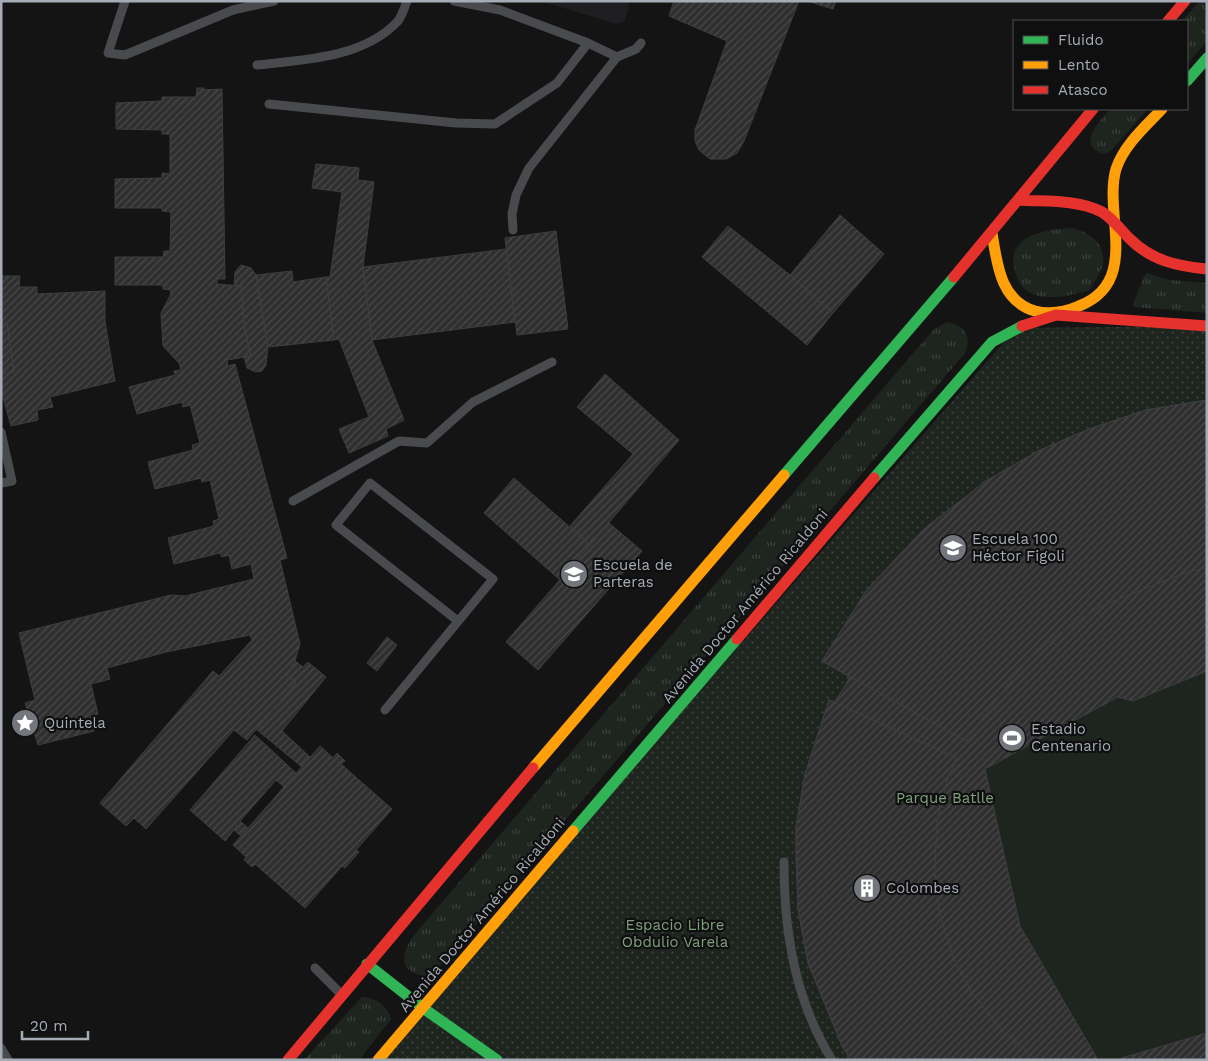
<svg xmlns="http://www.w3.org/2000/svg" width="1208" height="1061" font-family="'Work Sans',sans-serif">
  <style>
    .built { fill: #1e1e20 }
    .grass { fill: url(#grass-tufts) }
    .park { fill: url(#park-dots) }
    .pitch { fill: #1e251f }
    .building { fill: url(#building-hatch); stroke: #3d3e41 }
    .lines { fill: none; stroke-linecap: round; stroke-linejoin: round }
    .lane { stroke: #494a4d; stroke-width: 9 }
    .fast { stroke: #30b455; stroke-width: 11 }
    .slow { stroke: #ff9f0a; stroke-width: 11 }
    .jam { stroke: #e5322d; stroke-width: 11 }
    .labels { text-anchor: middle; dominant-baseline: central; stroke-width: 4.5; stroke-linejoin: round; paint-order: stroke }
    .poi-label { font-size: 15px; fill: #a6acb5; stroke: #0f0f10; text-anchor: start }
    .street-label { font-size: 15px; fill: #a6acb5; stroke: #0f0f10 }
    .park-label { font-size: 15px; fill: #7fa07d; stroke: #0f0f10 }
  </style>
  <defs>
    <pattern id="grass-tufts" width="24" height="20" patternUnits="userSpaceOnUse" patternTransform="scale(1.25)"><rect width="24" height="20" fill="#1e251f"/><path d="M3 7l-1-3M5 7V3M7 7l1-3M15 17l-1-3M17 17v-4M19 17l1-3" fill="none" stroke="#3c423d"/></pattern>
    <pattern id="park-dots" width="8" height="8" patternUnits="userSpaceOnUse" patternTransform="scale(1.25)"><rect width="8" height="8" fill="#1e251f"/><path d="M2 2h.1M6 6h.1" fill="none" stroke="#3c423d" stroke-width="1.8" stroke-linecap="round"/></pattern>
    <pattern id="building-hatch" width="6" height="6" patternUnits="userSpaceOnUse" patternTransform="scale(1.25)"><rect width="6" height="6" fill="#2f2f30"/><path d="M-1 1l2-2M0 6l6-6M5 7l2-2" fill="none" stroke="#4a4a4c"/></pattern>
  </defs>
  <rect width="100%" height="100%" fill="#141415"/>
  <path class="built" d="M541,1h89l-5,20 -9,3z"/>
  <path class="grass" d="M1200,1h7v40l-20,23v-43h-5z
    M1110,109h38l-37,42 -8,3c-27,-10 -4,-32 7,-45z
    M1072,228c17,4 34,16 31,36 -2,9 -9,18 -13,26 -17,5 -44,12 -61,2 -8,-4 -12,-13 -14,-21 -11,-36 32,-42 57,-43z
    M1147,273l22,7 38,3v30l-73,-6 -1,-3 11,-28z
    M948,322c17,3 24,16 17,31l-528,617 -11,7c-33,-7 -23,-29 -7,-48l515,-600z
    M362,997c12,-1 27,10 29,22l-32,41h-55z"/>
  <path class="park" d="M1207,326v734h-829l638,-732z"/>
  <path class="pitch" d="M1207,400v660h-356c-53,-83 -66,-189 -47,-284 6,-25 17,-51 25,-76l7,2 14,-25 -28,-16c14,-24 27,-49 45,-70 84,-105 207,-174 340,-191z"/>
  <path class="building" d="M674,1h125l-55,140 -7,12 -11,6h-16l-11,-9 -4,-9v-11l32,-89 -58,-25z
    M807,1h29l-3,8z
    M197,88h7v2l18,-1 3,190h-8v5l24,2 4,45 6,25 -24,4 1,6 7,-2 52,194 -7,2 20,84 -5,17 -8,14 9,8 -49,57 -13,-10 -88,99 -12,-11 -8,8 -26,-23 113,-132 6,5 33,-36 -2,-5 -84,17 -59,16 3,11 -19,5 7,30 -8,1 4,16 -56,14 -13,-42 10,-3 -16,-67 152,-38 14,1 69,-17 -3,-15 -19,5 -3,-14 -7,2 -2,-4 -46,11 -6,-26 46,-12 -1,-5 6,-2 -9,-39 -8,2 -1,-4 -46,11 -7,-27 45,-12 -1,-5 8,-2 -10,-38 -7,2 -1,-5 -45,12 -8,-27 46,-12 -1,-4 7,-1 -2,-7 -16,-17 -2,-33 9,-17 1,-6 -8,-1v-4h-48v-28h48l1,-6h6l1,-39 -9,-1v-3h-47v-29l47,-1v-5l8,1v-40h-8v-4l-46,-1v-26l46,-2v-4h34z
    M316,164l43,4 -1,12 16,2 -11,85 9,73 32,80 -18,9 2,7 -39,17 -10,-24 30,-12 -30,-78 -5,1 -8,-63h4l12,-85 -30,-4z
    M840,215l44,39 -51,59 -43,-38z
    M728,226l62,49 43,38 -26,32 -105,-88z
    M556,231l12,98 -51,6 -12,-97z
    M506,249l9,73 -143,18 -9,-73z
    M241,265l10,3 5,7 12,72 -2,18 -4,6 -6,1 -9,-4 -3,-11 7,-1 -6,-25 -4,-45 -7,-1 1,-13z
    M292,271l1,11 33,-5 8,63 -66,7 -12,-72z
    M1,276h19l-1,11h18v7l68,-3v31l10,59 -65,16 3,10 -16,3 1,10 -27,6 -10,-36v-16l13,-2 -7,-49 -6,1z
    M7,323l7,49 -13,2v-50z
    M605,374l74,66 -89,105 -20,-19 63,-72 -56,-47z
    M1207,400v271l-74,30 -15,-4 -133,72 35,157 78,134h-247l-9,-14 -34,-83 -10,-54 -2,-82 9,-53 24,-74 6,2 15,-25 -28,-16 44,-70 22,-24 37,-39 61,-47 52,-30 51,-22 57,-19z
    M1207,400v168l-23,5 -85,34 -40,27 -34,28 -59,79 -144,-80 44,-70 22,-24 37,-39 61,-47 52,-30 51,-22 57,-19z
    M514,478l76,67 -30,35 -76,-67z
    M609,523l33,28 -104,119 -32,-28z
    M387,637l10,8 -20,26 -10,-8z
    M295,661l8,6 5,-5 18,15 -44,54 28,26 -8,10 -46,-38 40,-46 -9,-8z
    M829,700l128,58 -10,23 -10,41 -2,45 4,44 13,43 20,39 27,34 37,33h-185l-9,-14 -34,-83 -10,-54 -2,-49v-33l9,-53z
    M255,735l41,38 -12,14 -8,-7 -36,41 8,7 -7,8 -7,-6 -9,11 -35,-31z
    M320,746l13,12 4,-5 8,8 -4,3 51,45 -36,41 3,2 -14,16 -3,-2 -37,42 -50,-44 -3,3 -8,-7 2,-3 -13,-12z
    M1207,1033v27h-92z"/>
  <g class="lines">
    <path class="lane" d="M125,1l-17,52 17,2 108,-45 41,-9
      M454,1l46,9 88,33 29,14 19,-8 5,-6
      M257,65c46,-5 106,-7 140,-43 5,-5 7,-14 10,-21
      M269,104l187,19 39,1 62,-41 31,-40
      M513,230l-1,-16 4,-19 13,-27 88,-111
      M1,432l11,49 -11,2
      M293,501l106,-60 28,2 46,-41 79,-40
      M385,710l108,-131 -123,-96 -34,42 122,96
      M784,862c0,70 11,138 48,198
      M315,968l27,27
      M1,1048l7,12"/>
    <path class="fast" d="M1187,81l20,-23
      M784,475l170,-198
      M874,478l118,-136 30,-16
      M573,831l164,-192
      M367,964l56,44 74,52"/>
    <path class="slow" d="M992,233c5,30 8,68 43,78 16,4 30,1 44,-5 62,-24 24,-92 37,-137 8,-24 29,-42 46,-60
      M533,768l251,-293
      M378,1060l195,-229"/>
    <path class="jam" d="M1168,21l17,-20
      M1018,200c27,2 59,-1 84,12 11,7 19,18 28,27 22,22 47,27 77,30
      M954,277l139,-168
      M1022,326l34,-11 151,11
      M737,639l137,-161
      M288,1060l245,-292"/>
  </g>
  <defs>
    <g id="school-disc" transform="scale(1.4375)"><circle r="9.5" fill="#73777d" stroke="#0f0f10"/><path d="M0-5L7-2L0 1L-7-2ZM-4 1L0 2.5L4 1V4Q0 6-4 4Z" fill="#fff"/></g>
    <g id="university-disc" transform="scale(1.4375)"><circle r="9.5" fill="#73777d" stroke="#0f0f10"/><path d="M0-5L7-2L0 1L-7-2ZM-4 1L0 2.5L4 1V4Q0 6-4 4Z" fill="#fff"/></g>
    <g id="sight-disc" transform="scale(1.4375)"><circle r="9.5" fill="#73777d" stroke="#0f0f10"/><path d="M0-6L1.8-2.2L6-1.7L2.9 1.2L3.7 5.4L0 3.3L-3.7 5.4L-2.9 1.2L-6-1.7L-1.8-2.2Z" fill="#fff"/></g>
    <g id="stadium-disc" transform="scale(1.4375)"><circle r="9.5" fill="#73777d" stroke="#0f0f10"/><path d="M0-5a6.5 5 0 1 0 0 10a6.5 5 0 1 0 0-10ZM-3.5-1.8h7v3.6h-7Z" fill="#fff"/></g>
    <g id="building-disc" transform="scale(1.4375)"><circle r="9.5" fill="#73777d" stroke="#0f0f10"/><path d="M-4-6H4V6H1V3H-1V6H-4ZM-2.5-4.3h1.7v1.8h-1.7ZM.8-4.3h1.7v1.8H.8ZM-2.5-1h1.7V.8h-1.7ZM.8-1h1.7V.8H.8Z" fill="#fff"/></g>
  </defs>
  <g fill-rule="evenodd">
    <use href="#school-disc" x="953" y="548"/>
    <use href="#university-disc" x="574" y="574"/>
    <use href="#sight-disc" x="25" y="723"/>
    <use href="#stadium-disc" x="1012" y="738"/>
    <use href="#building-disc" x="867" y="888"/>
  </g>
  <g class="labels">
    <g class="poi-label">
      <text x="972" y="539">Escuela 100<tspan x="972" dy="17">Héctor Figoli</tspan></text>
      <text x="593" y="565">Escuela de<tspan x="593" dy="17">Parteras</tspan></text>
      <text x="44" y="723">Quintela</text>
      <text x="1031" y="729">Estadio<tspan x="1031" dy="17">Centenario</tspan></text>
      <text x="886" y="888">Colombes</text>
    </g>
    <g class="street-label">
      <text transform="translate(745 606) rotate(-50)">Avenida Doctor Américo Ricaldoni</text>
      <text transform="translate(482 915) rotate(-50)">Avenida Doctor Américo Ricaldoni</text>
    </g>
    <g class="park-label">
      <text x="945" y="798">Parque Batlle</text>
      <text x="675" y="925">Espacio Libre<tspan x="675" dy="17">Obdulio Varela</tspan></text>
    </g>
  </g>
  <rect width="1208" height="1061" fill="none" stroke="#a6acb5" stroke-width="5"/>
  <rect x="1013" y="20" width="175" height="90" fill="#0f0f10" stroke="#4b4e52"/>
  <rect x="1023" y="36" width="25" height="8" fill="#30b455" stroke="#4b4e52"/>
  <text x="1058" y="45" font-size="15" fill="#a6acb5">Fluido</text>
  <rect x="1023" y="61" width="25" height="8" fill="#ff9f0a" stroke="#4b4e52"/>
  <text x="1058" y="70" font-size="15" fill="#a6acb5">Lento</text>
  <rect x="1023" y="86" width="25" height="8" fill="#e5322d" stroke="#4b4e52"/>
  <text x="1058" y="95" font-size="15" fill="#a6acb5">Atasco</text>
  <path d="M22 1031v8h66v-8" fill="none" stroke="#a6acb5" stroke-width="2.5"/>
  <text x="30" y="1031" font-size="15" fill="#a6acb5" stroke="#0f0f10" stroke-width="4" paint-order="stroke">20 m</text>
</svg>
